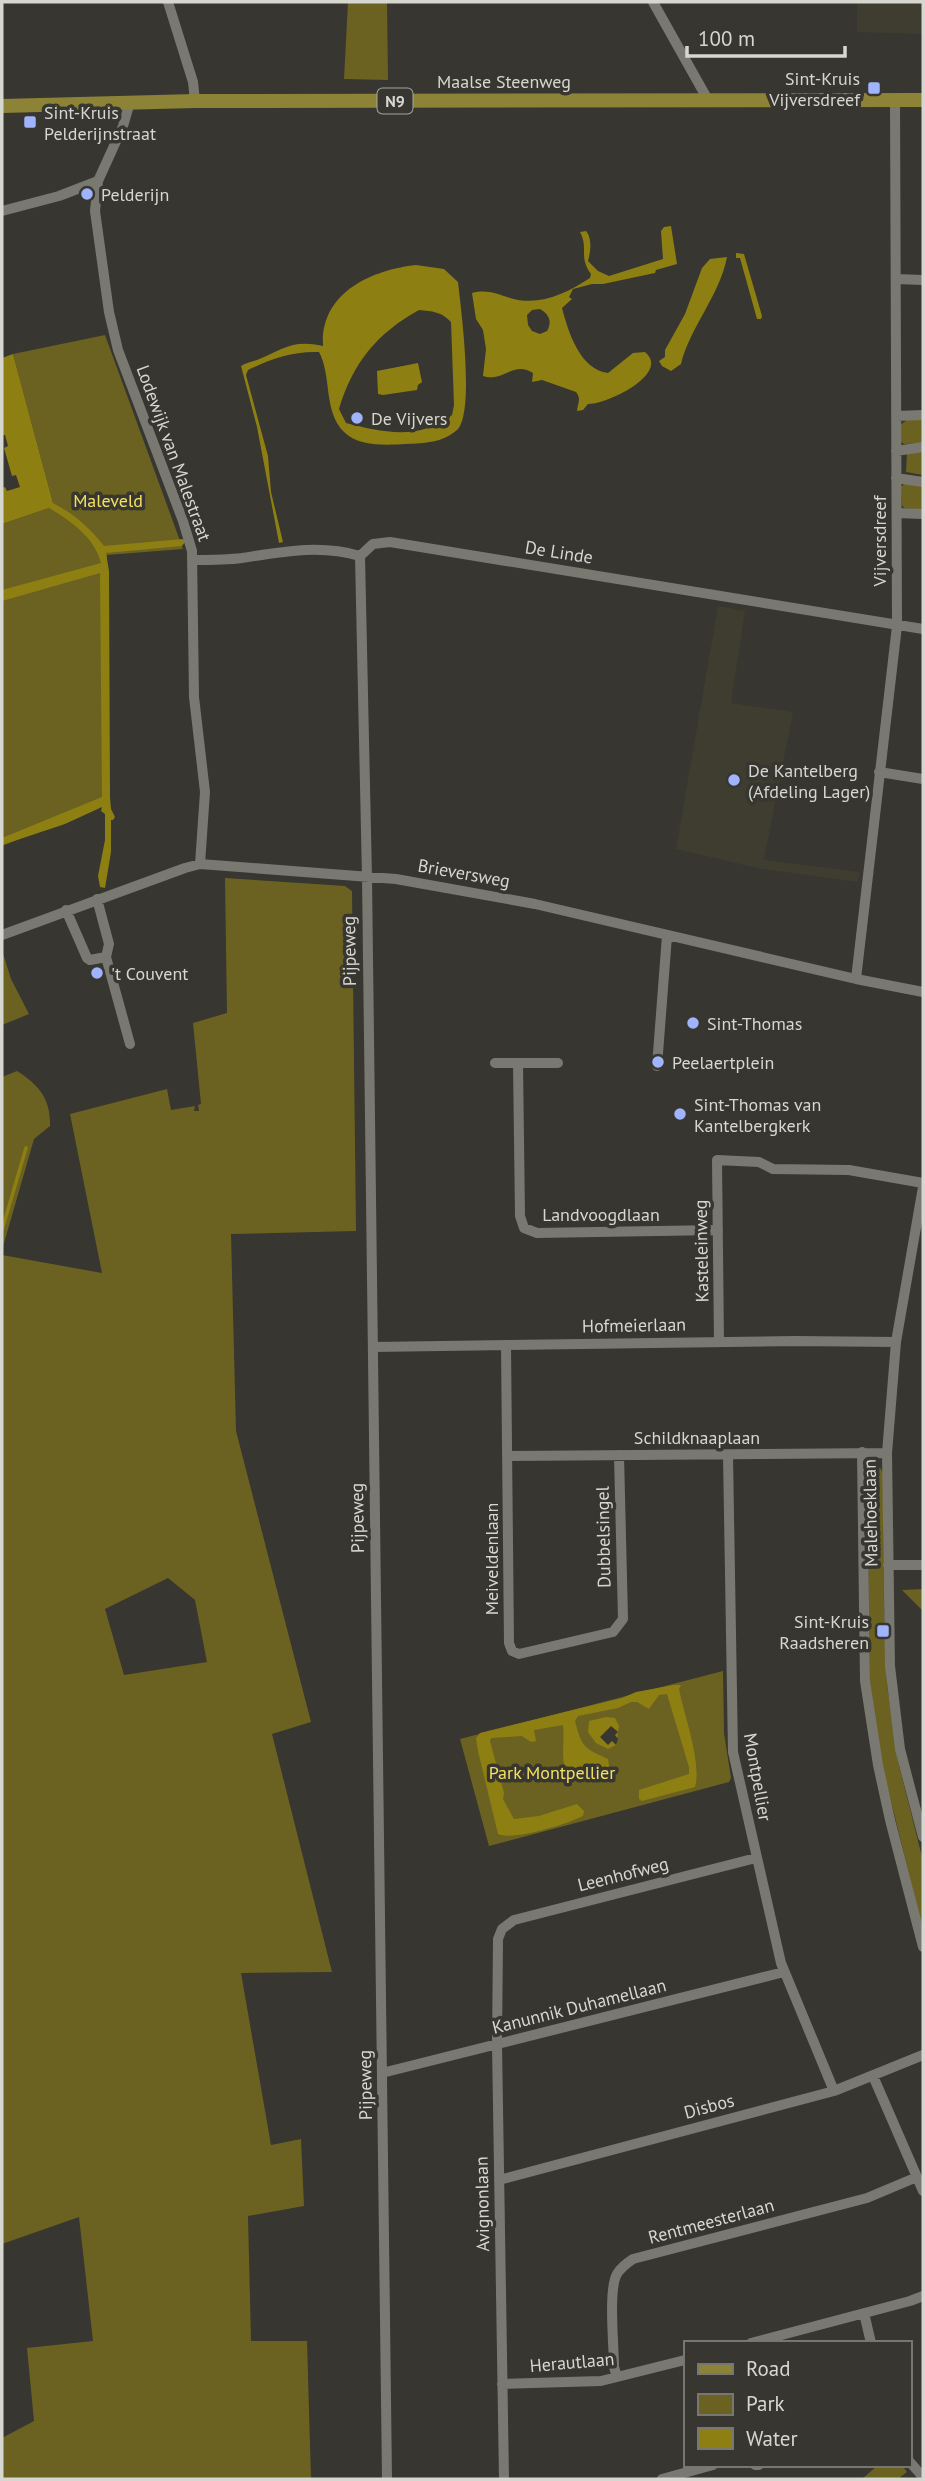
<svg xmlns="http://www.w3.org/2000/svg" width="925" height="2481" font-family="'PT Sans',sans-serif">
  <style>
    .built { fill: #3f3d30 }
    .green { fill: #6b6221; fill-rule: evenodd }
    .water { fill: #8e7f12; fill-rule: evenodd }
    .pier { fill: #373630 }
    .lines { fill: none; stroke-linecap: round; stroke-linejoin: round }
    .stream { stroke: #8e7f12; stroke-width: 3.5 }
    .minor { stroke: #7a7971; stroke-width: 10 }
    .major { stroke: #8d8337; stroke-width: 14 }
    .poi-dot { fill: #a0b3fd; stroke: #373630; stroke-width: 2.5 }
    .labels { text-anchor: middle; dominant-baseline: central; stroke-width: 7; stroke-linejoin: round; paint-order: stroke }
    .shield { fill: #373630; stroke: #a7a7a1; stroke-width: 2 }
    .shield-label { font-size: 16px; font-weight: bold; fill: #d7d7d2 }
    .poi-label { font-size: 18px; fill: #d7d7d2; stroke: #373630; text-anchor: start }
    .street-label { font-size: 18px; fill: #d7d7d2; stroke: #373630 }
    .park-label { font-size: 18px; fill: #f5e161; stroke: #373630 }
  </style>
  <rect width="100%" height="100%" fill="#373630"/>
  <path class="built" d="M857,2h66v32l-66,-2z
    M718,606l27,5 -14,92 62,9 -29,148 95,12 -1,10 -96,-13 -86,-20z"/>
  <path class="green" d="M348,2h39l1,78 -44,-1z
    M105,335l78,214 -76,6 -2,250 -103,41v-322l47,-16 4,-5 -40,-149z
    M923,419v24l-19,1 -3,-2 -2,-16 8,-6z
    M923,450v25l-17,-3 1,-20z
    M905,483l18,3v24l-19,-2 -2,-3 -1,-18z
    M225,878l120,8 7,5 4,340 -125,3 5,197 75,291 -39,12 60,238 -91,1 30,172 30,-6 3,67 -56,10 3,125h56l4,138h-309v-41l32,-17 -7,-73 66,-7 -14,-124 -77,27v-989l100,18 -32,-159 97,-25 4,21 24,-4 -1,5h5l-1,-6 3,-1 -8,-81 34,-10zM168,1578l27,22 12,62 -83,13 -19,-66z
    M2,950l9,29 18,35 -27,11z
    M17,1071c22,14 34,28 33,55l-16,13 -32,111v-173z
    M875,1465l6,4 2,4 1,137 3,75 11,76 25,100v69l-42,-169 -11,-79 -3,-212z
    M923,1589v22l-21,-21z
    M723,1671l1,62 7,45 -2,4 -240,64 -29,-107z
    M878,2465h24l5,7 -9,7h-36z"/>
  <path class="water" d="M671,226l6,38 -21,6 -1,3 -52,11h-11l-19,5 -4,8 3,2 -10,9c6,23 18,62 46,65l25,-20 12,-1c26,21 -37,52 -57,52l-5,6 -6,1c0,-6 5,-12 -1,-19l-34,-12 -10,2 1,-9c-19,-13 -31,10 -50,3l3,-27 -3,-19 -7,-11 -4,-26c15,-4 25,1 38,5 29,9 57,-5 80,-20l1,-4c-13,-18 -2,-25 -11,-42l6,-1c7,8 4,23 2,30l10,10 11,5 54,-17 -2,-28 3,-4zM540,309c10,6 12,13 7,22l-7,3 -8,-3 -4,-6 -1,-10 5,-5z
    M736,253l8,1 18,62 -1,3h-4l-17,-61h-4z
    M727,257c-7,38 -37,70 -46,107l-10,7 -9,-5 -3,-5 6,-4v-7l20,-36 17,-46 8,-9z
    M416,265l28,4 14,13c3,26 17,132 -1,148 -15,13 -32,13 -51,14 -19,1 -47,3 -62,-12 -21,-21 -12,-56 -25,-80 -27,-1 -48,7 -71,18l-2,5 22,81 3,36 12,50 -4,1 -22,-116 -16,-61c5,-3 10,-4 16,-6 26,-11 36,-21 66,-14 -3,-53 48,-76 93,-81zM419,310c13,1 23,2 32,12l3,83 -2,10c-32,26 -71,17 -106,8l-7,-14c14,-46 37,-75 80,-99z
    M13,354l40,149c21,11 36,24 51,43l79,-7 2,3 -3,4 -76,7 3,18 1,226 1,12 4,8 -2,3h-2v32l-6,36 -5,-1 -2,-11 7,-36v-26l-4,-3 1,-4 -37,17 -63,21v-7l100,-41 -2,-224 -98,28v-11l99,-27c-6,-25 -30,-42 -52,-55l-47,16v-36l3,-1 2,4 13,-4 -4,-12 -4,1 -8,-28 4,-2 -3,-11h-3v-77z
    M418,363l4,19 -4,3 -1,5 -34,5 -5,-1 -1,-23z
    M674,1685h7l-2,4c5,26 23,74 16,98l-53,14 -3,-2v-9l50,-16v-7l-22,-73 -8,1 -10,14 -12,-7h-6l-13,6 -40,8 -3,5c7,27 9,27 33,38l1,7 -13,15c-44,3 -30,-30 -33,-56l-29,5 2,11 -5,1 -9,-6 -31,2 -1,3 14,52 -1,6 11,20 25,-3 38,-12 7,7 -1,5c-16,8 -69,25 -85,18l-20,-83 -2,-13 4,-5 142,-35 14,-6z
    M606,1717l9,1 4,8 -3,19 -8,4 -12,-6 -8,-11 1,-11z"/>
  <path class="pier" d="M611,1726l7,6 -3,3 3,4 -2,6 -4,-4 -4,4 -8,-8z"/>
  <g class="lines">
    <path class="stream" d="M2,1230l24,-82"/>
    <path class="minor" d="M168,2l25,80 2,19
      M653,2l55,98
      M130,102l-7,24 -25,55 -3,30 14,101 9,38 65,171 9,30 2,146 11,95 -5,72
      M2,211l57,-15 39,-15
      M896,279l27,1
      M896,416l27,-1
      M896,451l27,-4
      M896,478l27,4
      M897,513l26,1
      M360,556l7,321 20,1602
      M360,556l13,-12 17,-2 533,87
      M193,560c16,0 33,0 49,-2 39,-6 78,-14 118,-2
      M879,772l44,7
      M66,910l21,48 3,2 16,-3 3,-13 -12,-45
      M2,935l183,-67 15,-4 196,15 139,25 321,75 67,13
      M106,957l24,87
      M856,979l41,-353 -2,-526
      M495,1063h23
      M558,1063h-40l2,153 4,12 13,5 181,-3
      M657,1066l10,-130
      M923,1187l-27,155 -9,111 3,213 10,83 23,88
      M719,1342l-2,-182 42,2 14,7 76,1 74,13
      M506,1345l3,298 3,8 7,3 94,-22 10,-13 -4,-164
      M373,1347l422,-6 101,1
      M862,1452l3,229 13,84 12,55 33,127
      M728,1455l5,297 48,211 53,128
      M508,1456l379,-3
      M888,1565h35
      M382,2073l402,-101
      M873,2076l50,115
      M499,2180l335,-89 89,-36
      M864,2313l7,30
      M751,2343l159,-42 13,-5
      M617,2377l-3,-10c0,-21 -6,-78 3,-93 4,-7 10,-11 16,-15l234,-61 50,-21
      M502,2384l99,-3 84,-21
      M909,2461l14,16
      M755,2465h4
      M504,2479l-7,-435 1,-105 4,-10 12,-9 242,-62
      M662,2479l51,-14"/>
    <path class="major" d="M2,106l193,-5 728,-1"/>
  </g>
  <g class="poi-dot">
    <rect x="867" y="81" width="14" height="14" rx="3.5"/>
    <rect x="23" y="115" width="14" height="14" rx="3.5"/>
    <circle cx="87" cy="194" r="7"/>
    <circle cx="357" cy="418" r="7"/>
    <circle cx="734" cy="780" r="7"/>
    <circle cx="97" cy="973" r="7"/>
    <circle cx="693" cy="1023" r="7"/>
    <circle cx="658" cy="1062" r="7"/>
    <circle cx="680" cy="1114" r="7"/>
    <rect x="876" y="1624" width="14" height="14" rx="3.5"/>
  </g>
  <g class="labels">
    <rect class="shield" x="377.5" y="88.5" width="35" height="25" rx="5"/>
    <g class="shield-label">
      <text x="395" y="101">N9</text>
    </g>
    <g class="poi-label">
      <text x="860" y="78" text-anchor="end">Sint-Kruis<tspan x="860" dy="21">Vijversdreef</tspan></text>
      <text x="44" y="112">Sint-Kruis<tspan x="44" dy="21">Pelderijnstraat</tspan></text>
      <text x="101" y="194">Pelderijn</text>
      <text x="371" y="418">De Vijvers</text>
      <text x="748" y="770">De Kantelberg<tspan x="748" dy="21">(Afdeling Lager)</tspan></text>
      <text x="111" y="973">'t Couvent</text>
      <text x="707" y="1023">Sint-Thomas</text>
      <text x="672" y="1062">Peelaertplein</text>
      <text x="694" y="1104">Sint-Thomas van<tspan x="694" dy="21">Kantelbergkerk</tspan></text>
      <text x="869" y="1621" text-anchor="end">Sint-Kruis<tspan x="869" dy="21">Raadsheren</tspan></text>
    </g>
    <g class="street-label">
      <text x="504" y="81">Maalse Steenweg</text>
      <text transform="translate(174 453) rotate(70)">Lodewijk van Malestraat</text>
      <text transform="translate(879 541) rotate(-90)">Vijversdreef</text>
      <text transform="translate(559 552) rotate(9)">De Linde</text>
      <text transform="translate(464 873) rotate(10)">Brieversweg</text>
      <text transform="translate(349 951) rotate(-91)">Pijpeweg</text>
      <text x="601" y="1214">Landvoogdlaan</text>
      <text transform="translate(701 1251) rotate(-91)">Kasteleinweg</text>
      <text transform="translate(634 1325) rotate(-1)">Hofmeierlaan</text>
      <text x="697" y="1437">Schildknaaplaan</text>
      <text transform="translate(870 1513) rotate(-91)">Malehoeklaan</text>
      <text transform="translate(357 1518) rotate(-91)">Pijpeweg</text>
      <text transform="translate(603 1537) rotate(-91)">Dubbelsingel</text>
      <text transform="translate(491 1559) rotate(-90)">Meiveldenlaan</text>
      <text transform="translate(758 1777) rotate(80)">Montpellier</text>
      <text transform="translate(623 1874) rotate(-14)">Leenhofweg</text>
      <text transform="translate(579 2006) rotate(-14)">Kanunnik Duhamellaan</text>
      <text transform="translate(365 2085) rotate(-91)">Pijpeweg</text>
      <text transform="translate(709 2106) rotate(-15)">Disbos</text>
      <text transform="translate(482 2204) rotate(-91)">Avignonlaan</text>
      <text transform="translate(711 2221) rotate(-15)">Rentmeesterlaan</text>
      <text transform="translate(572 2362) rotate(-5)">Herautlaan</text>
    </g>
    <g class="park-label">
      <text x="108" y="500">Maleveld</text>
      <text x="552" y="1772">Park Montpellier</text>
    </g>
  </g>
  <rect width="925" height="2481" fill="none" stroke="#d7d7d2" stroke-width="7"/>
  <rect x="684" y="2341" width="228" height="126" fill="#373630" stroke="#777671" stroke-width="2"/>
  <rect x="698" y="2364" width="35" height="10" fill="#8d8337" stroke="#777671" stroke-width="2"/>
  <text x="746" y="2376" font-size="21" fill="#d7d7d2">Road</text>
  <rect x="698" y="2394" width="35" height="21" fill="#6b6221" stroke="#777671" stroke-width="2"/>
  <text x="746" y="2411" font-size="21" fill="#d7d7d2">Park</text>
  <rect x="698" y="2428" width="35" height="21" fill="#8e7f12" stroke="#777671" stroke-width="2"/>
  <text x="746" y="2446" font-size="21" fill="#d7d7d2">Water</text>
  <path d="M687 46v10h158v-10" fill="none" stroke="#d7d7d2" stroke-width="3.5"/>
  <text x="698" y="46" font-size="21" fill="#d7d7d2" stroke="#373630" stroke-width="5" paint-order="stroke">100 m</text>
</svg>
